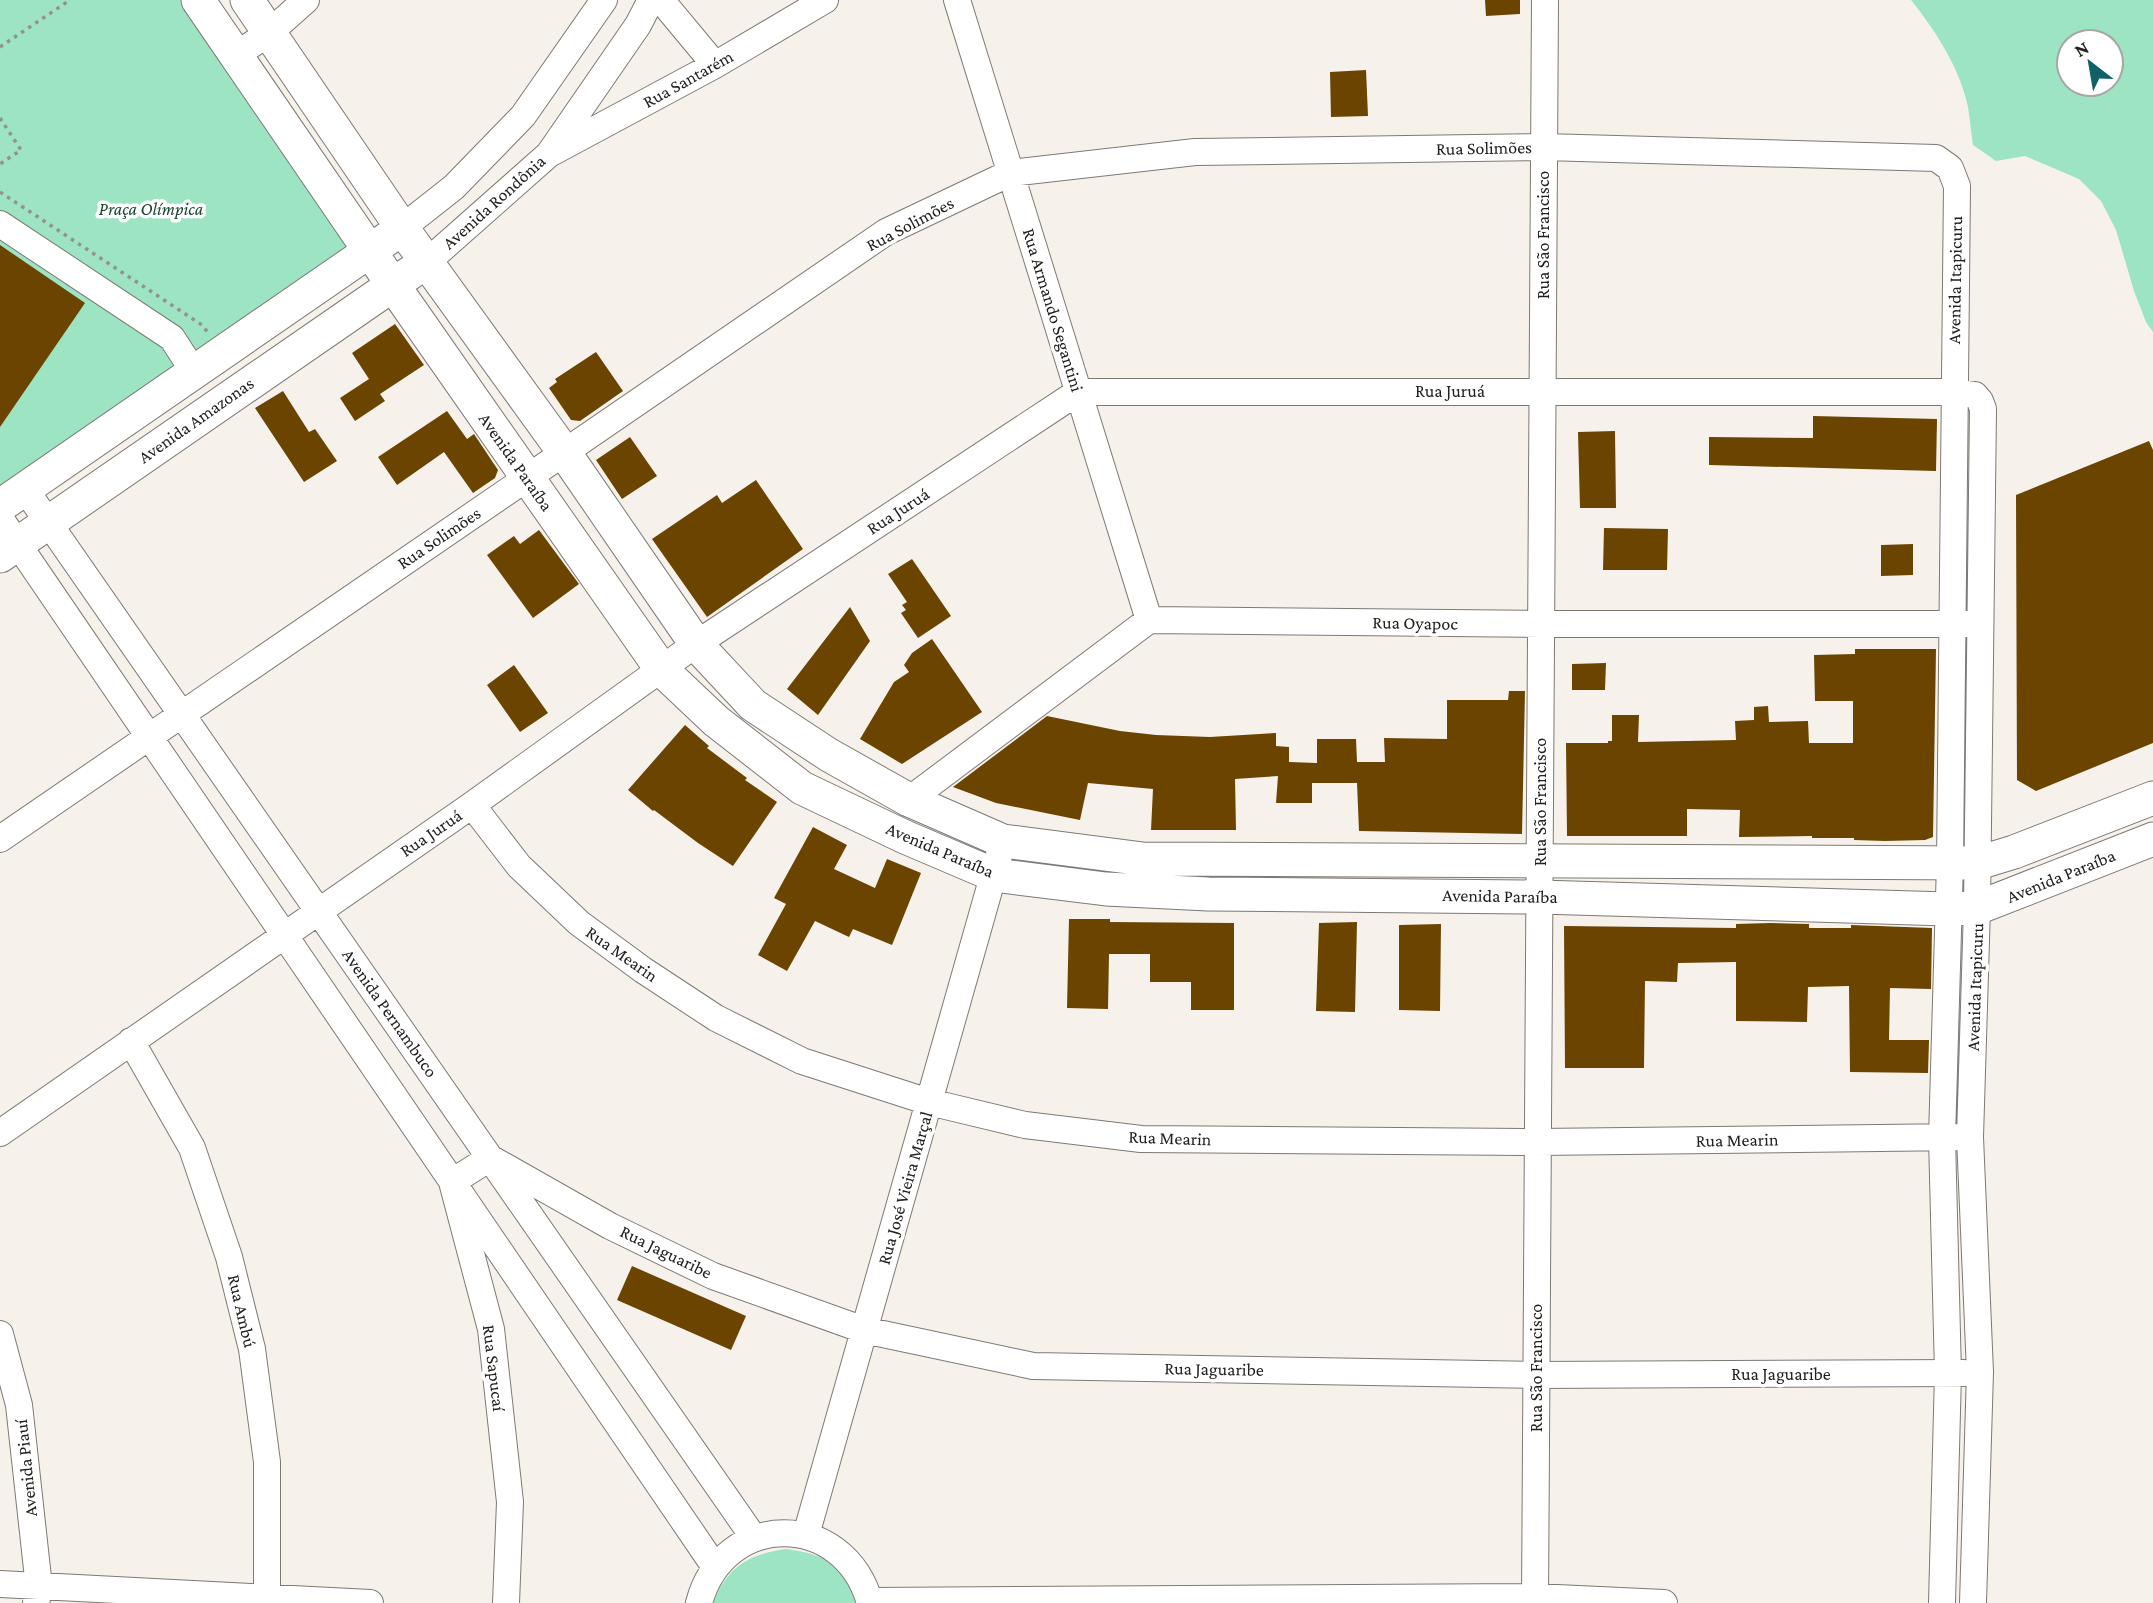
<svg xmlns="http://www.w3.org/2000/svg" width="2153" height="1603" font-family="'Crimson Pro',serif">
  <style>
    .green { fill: #9de5c2; fill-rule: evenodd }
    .building { fill: #6b4400 }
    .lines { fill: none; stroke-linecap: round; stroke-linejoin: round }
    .minor-casing { stroke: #7e7974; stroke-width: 28 }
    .major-casing { stroke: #7e7974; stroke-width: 35 }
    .path { stroke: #95918d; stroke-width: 3.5; stroke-dasharray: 3.5 5; stroke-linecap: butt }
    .minor { stroke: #fff; stroke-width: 26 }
    .major { stroke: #fff; stroke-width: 33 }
    .labels { text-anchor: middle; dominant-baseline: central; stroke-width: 7; stroke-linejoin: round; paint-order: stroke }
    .street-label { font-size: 18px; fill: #22201e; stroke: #fff }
    .park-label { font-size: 18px; font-style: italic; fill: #1b4533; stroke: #fff }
  </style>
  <rect width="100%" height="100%" fill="#f6f1eb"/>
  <path class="green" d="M0,0h192l168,251 -360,248z
    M1911,0h242v332l-7,-10 -12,-31 -18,-61 -15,-29 -22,-22 -54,-23 -29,5 -23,-16c-2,-13 -3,-26 -5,-38 -8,-39 -33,-77 -57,-107zM2069,42h42v42h-42z
    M786,1549c45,6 52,17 74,54h-147c14,-36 36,-49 73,-54z"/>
  <path class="building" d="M1485,0h35v14l-34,2z
    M1366,70l2,46 -37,1 -1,-45z
    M0,245l85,58 -85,124z
    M395,324l29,41 -44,29 5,7 -30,20 -15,-23 29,-19 -17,-26z
    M596,352l27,39 -43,30 -9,-1 -22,-32 8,-6 -2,-3z
    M283,391l26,41 6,-3 22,32 -33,21 -49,-74z
    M447,411l20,28 7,-5 24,36 -3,8 -22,15 -29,-41 -47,33 -19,-28z
    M1813,416l124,3 -1,52 -227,-6v-28l104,1z
    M1615,431l1,77h-36l-2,-76z
    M630,437l27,39 -35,23 -26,-39z
    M2149,441l4,9v293l-117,48 -19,-11 -1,-285z
    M756,480l47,69 -96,68 -55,-78 65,-44 5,8z
    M1604,528l64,1 -1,41h-64z
    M539,530l40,54 -46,34 -46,-63 27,-19 6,8z
    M1913,544v31l-32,1v-31z
    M912,559l39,57 -33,22 -17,-25 5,-3 -4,-5 5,-3 -19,-28z
    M850,607l20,34 -52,74 -31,-26z
    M932,639l50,73 -80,52 -42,-25 34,-57 15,-10 -5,-7 8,-12z
    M1855,649h81l-3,188 -8,3 -40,1 -31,-1v-2h-42v-2l-73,1 1,-27 -53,-1v27h-120l-1,-93h42v-2h4v-26h27l-1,27 98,-2 -1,-19 19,-1v-13l14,-1 1,16 39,-1 1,22h44v-42h-38l-1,-46 41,-1z
    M1606,663l-1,27h-33v-26z
    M514,665l34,48 -28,19 -33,-47z
    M1509,691h16l-3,143 -163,-3 -2,-48h-45v20h-36l2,-27 -43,3 1,51h-85l2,-41 -65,-6 -8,37 -84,-17 -43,-16 94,-71 73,15 36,4 54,2 66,-4v13l13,1v15l28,1v-24h39l1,23h28l-1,-24 63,1v-39h61z
    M685,725l24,21 -2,2 40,30 -2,2 32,22 -44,64 -35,-23 -44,-33 -1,1 -25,-21z
    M813,827l34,18 -13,24 41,19 12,-29 34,14 -29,72 -39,-16 -4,8 -34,-16 -28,50 -29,-16 28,-51 -12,-6z
    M1069,919h41v3l124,1v87h-43v-28h-41v-28h-41l-1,55 -41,-1z
    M1357,922l-2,90 -39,-1 3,-88z
    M1770,923l39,1v4h42v-3l81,3 -1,61 -41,-1 -1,52h40l-1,33 -78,-1 -1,-86 -41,1 -1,35 -71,-1v-59l-58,1 -1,19 -32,-1 -1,87h-79l-1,-142 172,2v-4z
    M1441,924l-1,87 -41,-1v-85z
    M632,1266l114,50 -15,34 -114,-50z"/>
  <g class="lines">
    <g class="minor-casing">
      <path id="minor" d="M661,0l54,65
        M957,0l192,620
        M236,55l33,-22 37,-33
        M553,152l162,-87 110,-65
        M0,224l172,114 22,34
        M402,228l52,-41 69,-71 81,-116
        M427,262l122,-108 89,-129 13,-25
        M25,489l729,1049
        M0,518l715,1049
        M909,800l240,-180 392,4h428
        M472,805l47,61 60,57 64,47 73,48 86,43 127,41 96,23 116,14 397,3 422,-5
        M0,839l886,-607 124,-59 185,-21 349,-5 392,11 14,10 7,18 -7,677 -8,275 6,235 -6,230
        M131,1041l61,107 37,109 23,92 15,113v141
        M0,1133l472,-328 224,-161 382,-252h876l21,3 5,6 3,8 -6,499 -7,229 10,235 -7,231
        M0,1334l19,71 20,182 -3,16
        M806,1535l197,-694
        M0,1584l370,19
        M869,1601l666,-4 129,6
        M506,1603l4,-101 -19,-173 -39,-147 38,-24 120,68 103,50 151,54 169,36 503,9 428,-2
        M699,1603c25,-93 145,-93 171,0
        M1535,1603l10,-1603"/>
    </g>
    <g class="major-casing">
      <path id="major" d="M198,0l195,285 269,385 54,51 86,67 103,49 89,38 112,14 102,5 331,3 409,12 29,-1 176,-69
        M247,0l155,228 162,224 132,192 57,61 76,50 80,45 94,41 140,18 835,4 36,-11 139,-54
        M0,506l387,-267
        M0,556l410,-283"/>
    </g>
    <path class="path" d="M0,47l70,-47
      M0,118l21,32 -21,14
      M0,192l202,133 7,9"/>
    <use href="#minor" class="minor"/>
    <use href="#major" class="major"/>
  </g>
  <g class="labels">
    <g class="street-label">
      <text transform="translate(688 79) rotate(-29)">Rua Santarém</text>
      <text transform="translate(1484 148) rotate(-1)">Rua Solimões</text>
      <text transform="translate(494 202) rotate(-42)">Avenida Rondônia</text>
      <text transform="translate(910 224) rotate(-28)">Rua Solimões</text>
      <text transform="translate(1543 235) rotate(-90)">Rua São Francisco</text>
      <text transform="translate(1955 280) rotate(-89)">Avenida Itapicuru</text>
      <text transform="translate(1053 310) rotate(73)">Rua Armando Segantini</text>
      <text x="1450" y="391">Rua Juruá</text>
      <text transform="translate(196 420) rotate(-35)">Avenida Amazonas</text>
      <text transform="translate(516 462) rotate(55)">Avenida Paraíba</text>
      <text transform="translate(898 511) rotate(-33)">Rua Juruá</text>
      <text transform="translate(439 538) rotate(-34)">Rua Solimões</text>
      <text transform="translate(1415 623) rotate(1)">Rua Oyapoc</text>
      <text transform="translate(1540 802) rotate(-90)">Rua São Francisco</text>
      <text transform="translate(431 833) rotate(-34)">Rua Juruá</text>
      <text transform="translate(940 850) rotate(23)">Avenida Paraíba</text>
      <text transform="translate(2061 876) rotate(-22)">Avenida Paraíba</text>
      <text transform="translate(1500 896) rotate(1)">Avenida Paraíba</text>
      <text transform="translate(622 954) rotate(35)">Rua Mearin</text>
      <text transform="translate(1975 987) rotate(-88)">Avenida Itapicuru</text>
      <text transform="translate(390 1013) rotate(55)">Avenida Pernambuco</text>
      <text transform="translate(1170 1138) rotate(2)">Rua Mearin</text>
      <text transform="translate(1737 1140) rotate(-1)">Rua Mearin</text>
      <text transform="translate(905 1188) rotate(-74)">Rua José Vieira Marçal</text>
      <text transform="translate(666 1252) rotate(26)">Rua Jaguaribe</text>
      <text transform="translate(242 1311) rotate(77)">Rua Ambú</text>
      <text transform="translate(494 1368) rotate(83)">Rua Sapucaí</text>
      <text transform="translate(1536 1368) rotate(-90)">Rua São Francisco</text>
      <text transform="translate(1214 1369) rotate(1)">Rua Jaguaribe</text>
      <text x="1781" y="1374">Rua Jaguaribe</text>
      <text transform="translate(26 1468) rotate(-96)">Avenida Piauí</text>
    </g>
    <g class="park-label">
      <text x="151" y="209">Praça Olímpica</text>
    </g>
  </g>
  <g transform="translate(2090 63) rotate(329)"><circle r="33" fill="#ffffff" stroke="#a7a6a5" stroke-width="2"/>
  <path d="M0-5L12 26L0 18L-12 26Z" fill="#106168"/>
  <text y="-10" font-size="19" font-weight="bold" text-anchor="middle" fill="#22201e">N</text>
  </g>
</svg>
